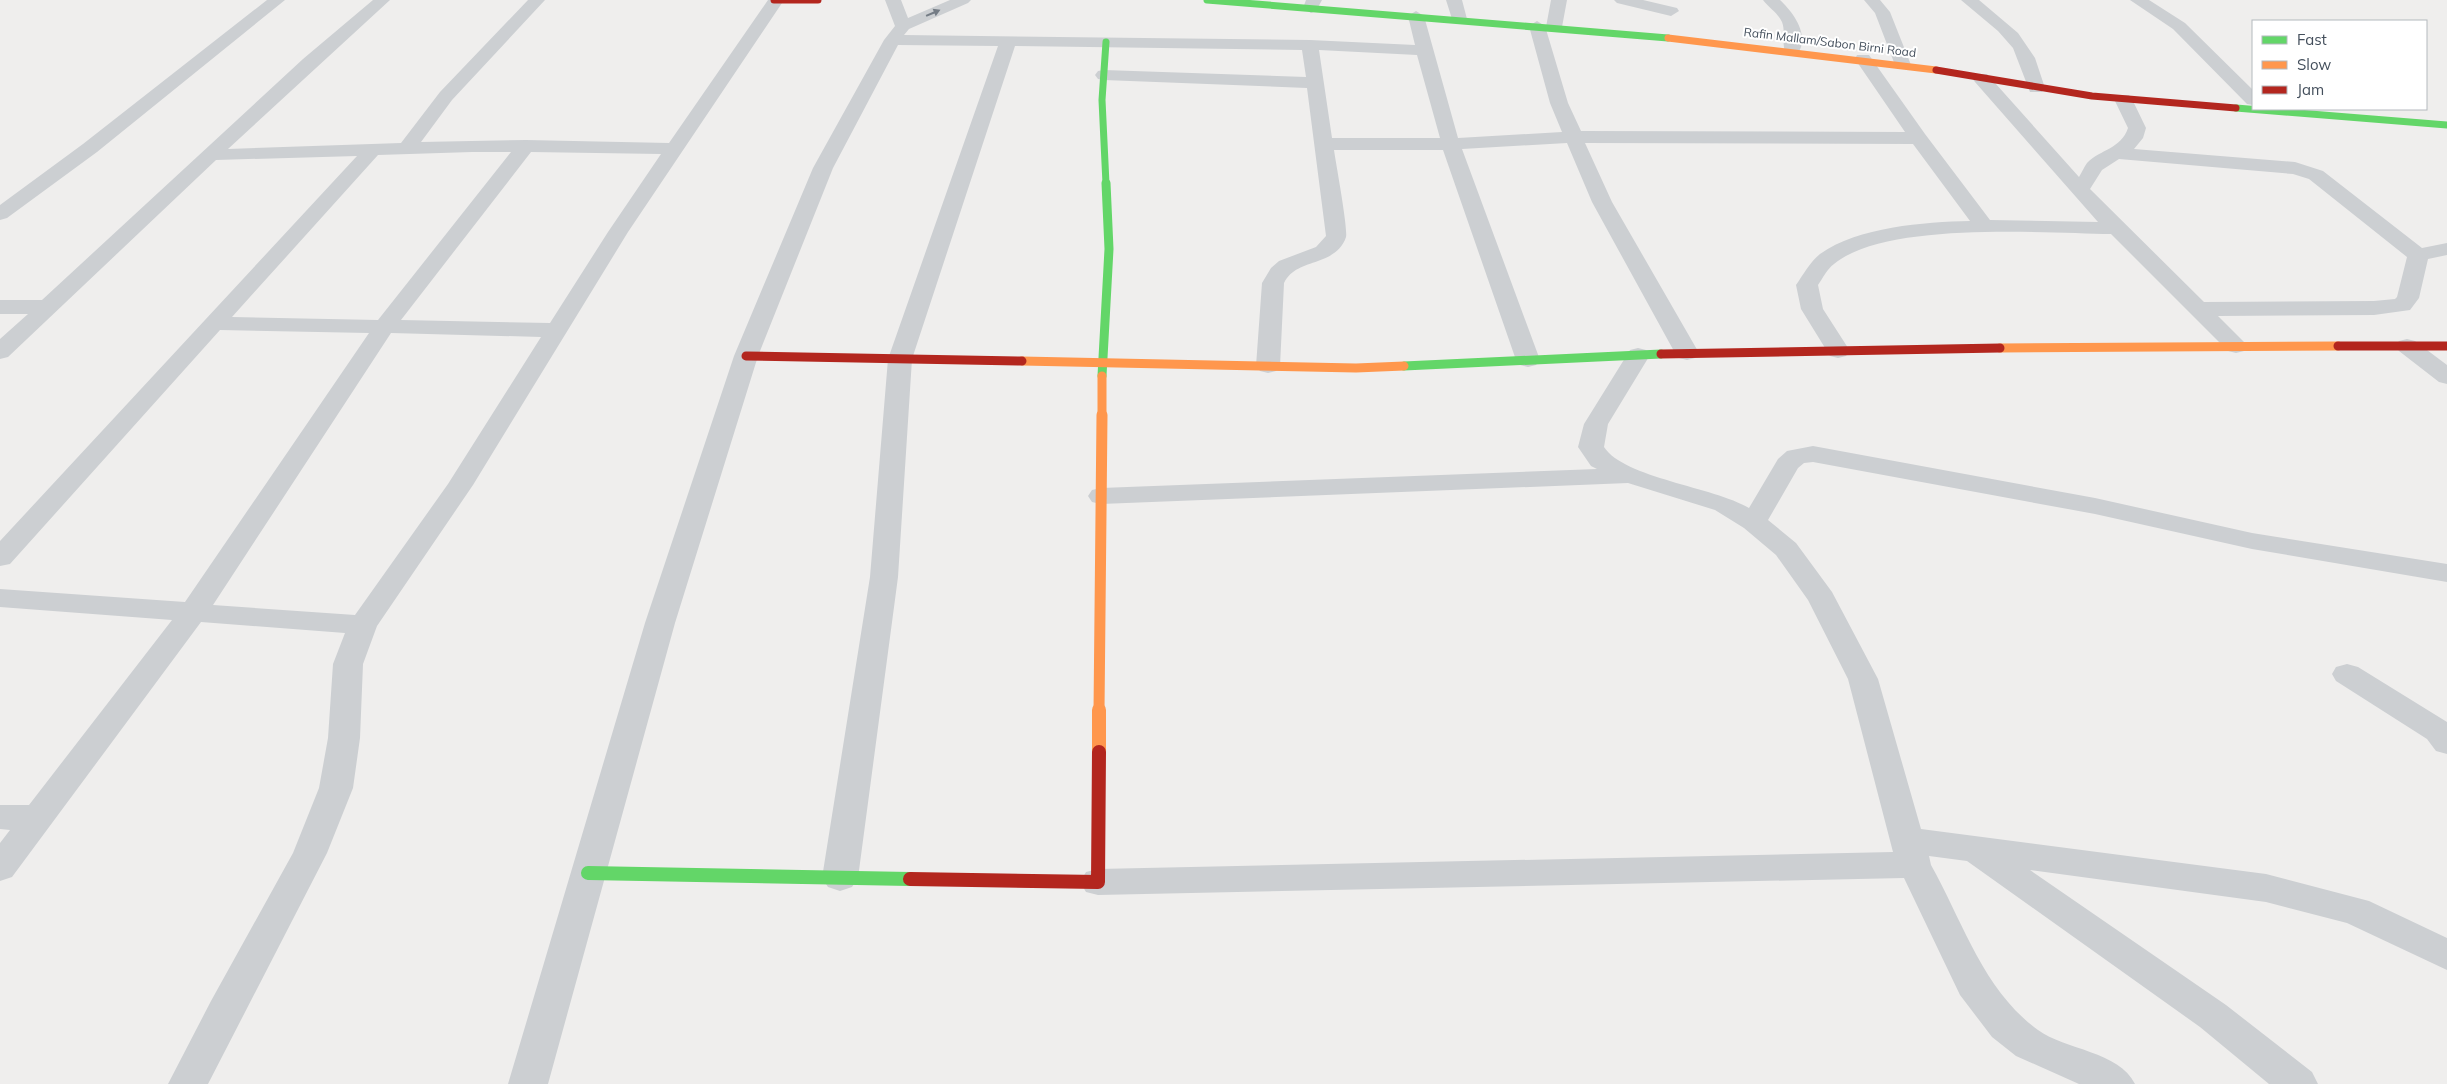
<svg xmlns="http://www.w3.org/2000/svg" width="2447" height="1084" font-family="Mulish,sans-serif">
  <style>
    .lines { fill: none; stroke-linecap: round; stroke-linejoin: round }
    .street { fill: #cccfd2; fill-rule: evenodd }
    .fast-far2 { stroke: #63d668; stroke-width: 7 }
    .fast-far1 { stroke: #63d668; stroke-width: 9 }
    .fast { stroke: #63d668; stroke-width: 14 }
    .slow-far3 { stroke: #ff974d; stroke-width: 7 }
    .slow-far2 { stroke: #ff974d; stroke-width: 9 }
    .slow-far1 { stroke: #ff974d; stroke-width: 11 }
    .slow { stroke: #ff974d; stroke-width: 14 }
    .jam-far2 { stroke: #b3261e; stroke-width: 7 }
    .jam-far1 { stroke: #b3261e; stroke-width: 9 }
    .jam { stroke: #b3261e; stroke-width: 14 }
    .oneway { fill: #747c85 }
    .labels { text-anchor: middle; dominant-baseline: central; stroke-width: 4; stroke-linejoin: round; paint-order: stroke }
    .far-street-label { font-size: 12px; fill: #444f5c; stroke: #fff }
  </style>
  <rect width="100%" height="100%" fill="#efeeed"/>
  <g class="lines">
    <path class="street" d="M267,0h18l-188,152 -90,66 -7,2v-15l83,-61z
      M373,0h17l-162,149 173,-6 39,-51 88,-92h17l-93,100 -31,42 105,-2 143,3 99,-143h16l-156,232 -155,253 -96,141 -14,38 -3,74 -7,50 -26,65 -119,231h-40l43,-83 82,-148 26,-65 9,-50 5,-74 12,-31 -144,-11 -189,255 -12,4v-38l10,-13 -10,-1v-24h29l143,-185 -172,-13v-18l185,13 184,-269 -149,-3 -210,234 -10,2v-25l357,-385 -141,4 -208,197 -8,2v-20l28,-25h-28v-14h42l261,-241zM472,152h39l-133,168 -146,-3 146,-162zM531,152l130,2 -53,78 -58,91 -149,-3zM391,333l150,4 -93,147 -93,131 -142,-10z
      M885,0h16l7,18 42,-18h21l-3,3 -59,26 -5,6 406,5 105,5 -7,-29 8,-5 8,5 34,122 104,-6 -12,-29 -21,-77 8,-5 8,5 23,77 13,28 324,1 -50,-73 2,-4h12l56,79 65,86 108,2 -123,-140 -3,-4 3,-4h12l92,103c3,-5 5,-10 8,-14 14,-14 34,-14 41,-35l-14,-29 3,-4h12l3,4 14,29 -3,10 -9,11 161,13 28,9 99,77 25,-5v12l-19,4 -9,39 -9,12 -36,5 -156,1 30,30 -4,5 -8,2 -8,-2 -117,-117c-68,-1 -225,-13 -277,30 -7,5 -11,14 -16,21l5,24 27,42 -4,5 -8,2 -8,-2 -29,-47 -5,-24c7,-10 14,-23 24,-31 38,-27 104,-32 150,-33l-57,-77 -328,-1 27,59 87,151 -4,5 -8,2 -8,-2 -4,-5 -83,-151 -25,-59 -105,6 78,211 -4,5 -8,2 -8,-2 -4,-5 -73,-210h-109c2,14 14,78 12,87 -4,13 -16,20 -28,24 -14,5 -27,8 -34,22l-4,83 -4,5 -8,2 -8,-2 -4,-5 6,-83 9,-15 8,-7 37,-14 10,-11 -19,-148 -203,-8 -6,-1 -3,-4 3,-4 6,-1 202,7 -4,-27 -287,-4 -103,313 -14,218 -40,301 -6,9 -12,4 -12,-4 -6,-9 48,-301 18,-218 110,-313 -100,-1 -65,123 -75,188 -83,267 -127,461h-40l137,-461 89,-267 79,-188 71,-128 11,-14zM1319,50l98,5 23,83h-108zM2119,159l174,15 16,5 98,78 -10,40 -2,2 -21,2 -170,1 -114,-113 12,-19z
      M1306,0h16l-6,11 -5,2 -8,-5z
      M1446,0h16l5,19 -2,3h-12z
      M1551,0h16l-5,27 -8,5 -8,-5z
      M1614,0h29l34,8 2,3 -8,5 -54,-13z
      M1763,0h17c13,12 30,35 18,53h-12c-5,-8 0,-21 -4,-31 -4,-9 -13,-14 -19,-22z
      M1864,0h16l10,12 21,53 -2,4h-12l-2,-4 -20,-52z
      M1961,0h18l39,33 17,25 10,30 -3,4h-12l-17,-44 -15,-17z
      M2130,0h19l36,23 68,67v15l-6,-1 -74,-75z
      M2407,339l8,2 32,24v19l-8,-2 -40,-31 -4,-5 4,-5z
      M1638,348l8,2 4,5 -42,69 -4,23c20,31 110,40 145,61l29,-49 9,-8 26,-5 282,52 157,35 195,31v18l-195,-33 -157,-35 -282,-52 -9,1 -6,5 -30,52 28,23 36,49 46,87 43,150 345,45 103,27 78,37v32l-100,-47 -81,-21 -236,-32 196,135 86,67 6,12h-49l-69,-57 -233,-166 -38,-5 2,9c32,57 52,125 107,165 27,20 81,21 97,54h-56l-63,-28 -24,-19 -32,-42 -56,-117 -806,17 -12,-3 -6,-10 6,-10 12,-3 795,-17 -45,-173 -40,-79 -32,-45 -32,-27 -29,-18 -87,-27 -527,21 -9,-2 -4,-6 4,-6 9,-2 496,-19 -6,-3 -13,-19 6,-23 46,-74z
      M2347,664l11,3 89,55v32l-11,-3 -9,-12 -91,-58 -4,-7 4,-7z"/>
    <path class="fast-far2" d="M1207,0l461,38
      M2236,108l211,17
      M1106,184l-4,-84 4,-58"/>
    <path class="fast-far1" d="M1404,366l257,-12
      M1102,376l7,-127 -3,-66"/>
    <path class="fast" d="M588,873l322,6"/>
    <path class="slow-far3" d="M1668,38l268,32"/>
    <path class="slow-far2" d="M2000,348l338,-2
      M1022,361l334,7 48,-2
      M1102,416v-40"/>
    <path class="slow-far1" d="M1099,711l3,-296"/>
    <path class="slow" d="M1099,752v-42"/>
    <path class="jam-far2" d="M774,0h44
      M1936,70l156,26 144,12"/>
    <path class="jam-far1" d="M2338,346h109
      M1661,354l339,-6
      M746,356l276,5"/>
    <path class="jam" d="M910,879l188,3 1,-130"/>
  </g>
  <defs><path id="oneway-solid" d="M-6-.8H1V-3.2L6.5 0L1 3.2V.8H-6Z" transform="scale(1.25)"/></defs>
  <use class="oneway" href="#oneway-solid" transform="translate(933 13) rotate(-23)"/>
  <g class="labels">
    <g class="far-street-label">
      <text transform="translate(1830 42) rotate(7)">Rafin Mallam/Sabon Birni Road</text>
    </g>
  </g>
  <rect x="2252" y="20" width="175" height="90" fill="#ffffff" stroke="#b4b9be"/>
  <rect x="2262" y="36" width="25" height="8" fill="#63d668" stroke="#b4b9be"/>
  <text x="2297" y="45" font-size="15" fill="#444f5c">Fast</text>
  <rect x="2262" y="61" width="25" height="8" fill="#ff974d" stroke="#b4b9be"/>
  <text x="2297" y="70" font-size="15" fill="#444f5c">Slow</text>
  <rect x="2262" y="86" width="25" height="8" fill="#b3261e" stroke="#b4b9be"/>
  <text x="2297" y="95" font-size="15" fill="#444f5c">Jam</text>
</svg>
